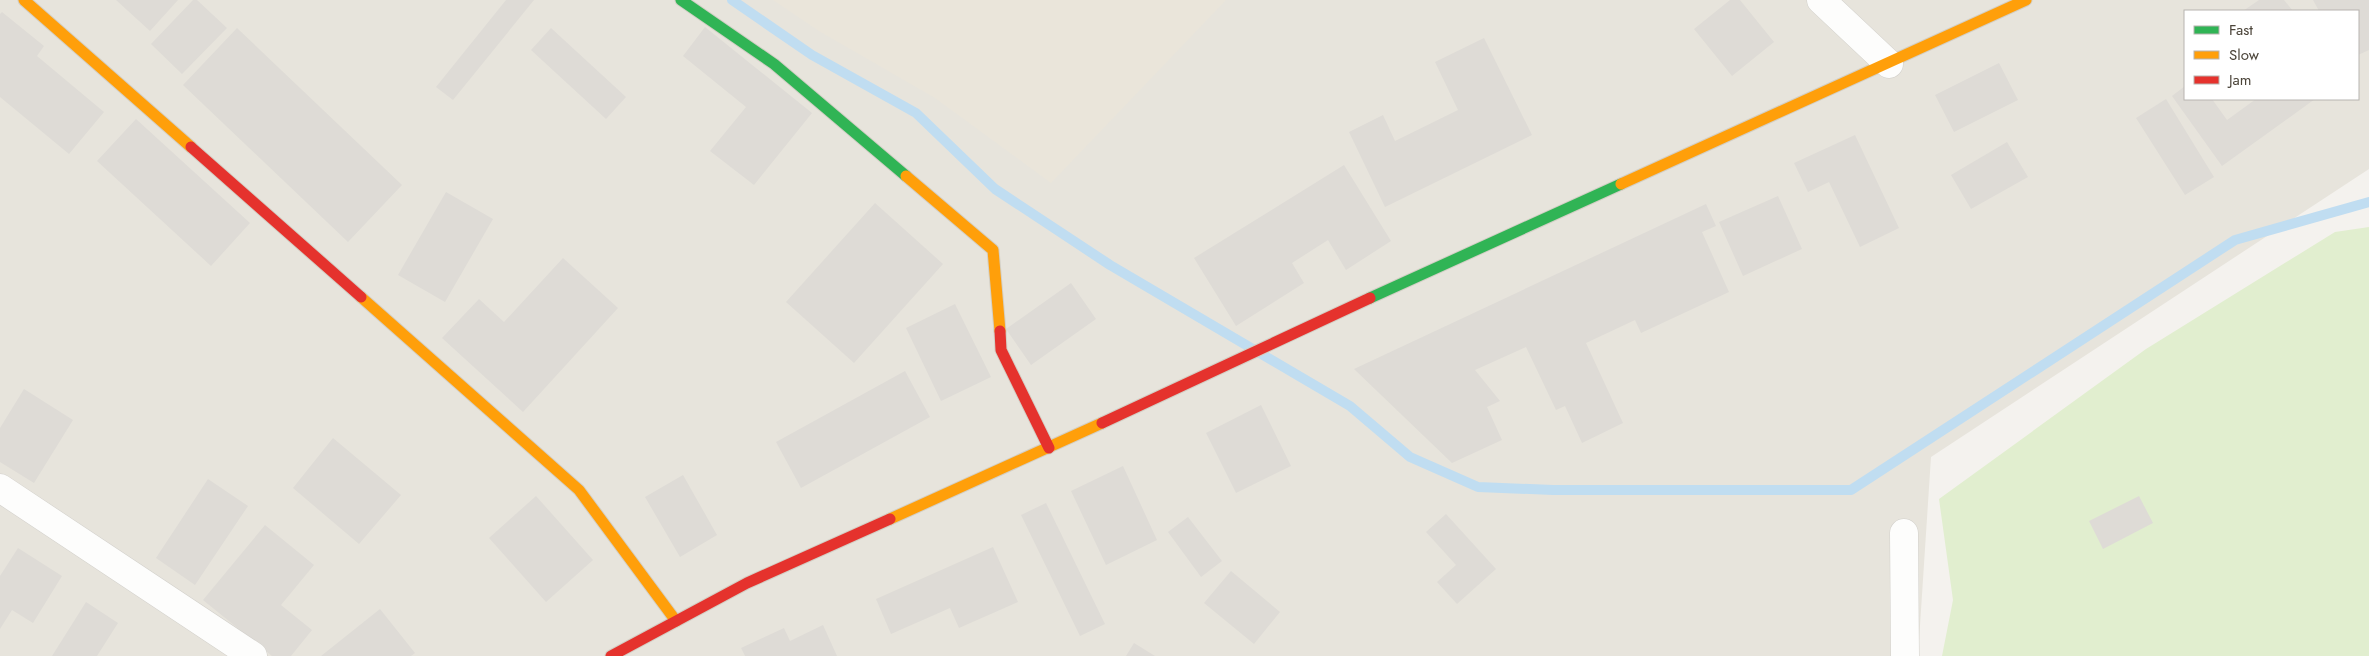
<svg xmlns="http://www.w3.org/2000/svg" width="2369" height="656" font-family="Jost,sans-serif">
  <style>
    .residential { fill: #e7e4dc; fill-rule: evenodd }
    .education { fill: #eae5da }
    .green { fill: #e1eecf }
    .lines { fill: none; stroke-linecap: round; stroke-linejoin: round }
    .stream { stroke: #c0ddf1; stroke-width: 10 }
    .building { fill: #dedbd6 }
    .street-casing { stroke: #d2d0cb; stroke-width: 29 }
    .fast-casing { stroke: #d3cfc5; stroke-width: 13 }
    .slow-casing { stroke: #d3cfc5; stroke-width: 13 }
    .jam-casing { stroke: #d3cfc5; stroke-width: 13 }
    .street { stroke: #fdfdfc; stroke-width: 28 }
    .fast { stroke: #30b455; stroke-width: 11 }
    .slow { stroke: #ff9f0a; stroke-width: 11 }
    .jam { stroke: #e5322d; stroke-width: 11 }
  </style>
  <rect width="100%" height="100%" fill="#f4f2ee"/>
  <path class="residential" d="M0,0h2369v169l-438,288 -13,199h-1918zM2185,11h173v88h-173z"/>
  <path class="education" d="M773,0h453l-175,183 -116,-85 -116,-67z"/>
  <path class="green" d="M2369,227v429h-427l11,-56 -14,-101 207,-150 189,-117z"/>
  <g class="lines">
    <path class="stream" d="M732,0l80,55 104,58 79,76 115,76 240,141 60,51 68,30 75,3h298l384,-250 134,-38"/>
  </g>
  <path class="building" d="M116,0h62l-28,31z
    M193,0h4l30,28 -45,46 -31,-30z
    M506,0h28l-81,100 -17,-13z
    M1730,0h10l34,42 -42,34 -38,-47z
    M2259,0h25l9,11h-50z
    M2313,0h56v50l-11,5v-44h-39z
    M2,12l42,34 -7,10 67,56 -35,42 -69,-57v-83z
    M705,27l107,86 -58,72 -44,-34 36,-44 -63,-51z
    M237,28l165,157 -54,57 -165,-157z
    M551,28l75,69 -20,22 -75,-69z
    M1484,38l48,97 -147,72 -36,-75 34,-17 12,26 63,-31 -23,-48z
    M1999,63l19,37 -64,32 -19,-37z
    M2185,86v13h27l15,21 29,-21h59l-93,67 -50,-70z
    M2166,99l48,78 -29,18 -49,-77z
    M136,119l114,104 -39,43 -114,-105z
    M1855,135l44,93 -39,19 -31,-65 -21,10 -14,-29z
    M2007,142l21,35 -57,32 -20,-34z
    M1344,165l47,76 -45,29 -18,-30 -36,23 12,20 -68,43 -42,-68z
    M446,192l47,27 -48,83 -47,-27z
    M1778,196l24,53 -59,27 -24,-54z
    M875,203l68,61 -89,99 -68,-61z
    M1706,204l10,22 -14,6 27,60 -88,41 -6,-13 -49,23 37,80 -41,20 -17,-37 -9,4 -30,-63 -51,23 25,31 -13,6 15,33 -50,23 -98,-94z
    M563,258l55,50 -95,104 -81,-74 37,-39 25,23z
    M1071,283l25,36 -65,46 -25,-36z
    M955,304l36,73 -50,24 -35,-73z
    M905,371l25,46 -129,71 -25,-46z
    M24,389l49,31 -39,63 -34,-21v-34z
    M1261,405l30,61 -55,27 -30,-60z
    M333,438l68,57 -42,49 -66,-56z
    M1123,466l34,74 -51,25 -35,-74z
    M683,475l34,60 -37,22 -35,-60z
    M208,479l40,27 -53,79 -39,-27z
    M536,496l57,64 -47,42 -57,-64z
    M2139,496l14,27 -50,26 -14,-28z
    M1046,503l59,121 -25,12 -59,-121z
    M1446,514l50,55 -39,35 -20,-22 19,-17 -30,-33z
    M1188,517l34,44 -21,16 -33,-45z
    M265,525l49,40 -33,40 31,25 -21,26h-19l-69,-56z
    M993,547l25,55 -59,26 -9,-20 -59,26 -15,-35z
    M18,548l44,28 -29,47 -21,-13 -12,19v-53z
    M1231,571l49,41 -26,32 -50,-41z
    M86,602l32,21 -21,33h-45z
    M380,609l35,44 -4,3h-90z
    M823,625l14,31h-92l-4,-8 43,-20 6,13z
    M1134,643l21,13h-29z"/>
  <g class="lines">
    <g class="street-casing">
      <path id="street" d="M1821,0l68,64
        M0,488l253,168
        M1904,533l1,123"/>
    </g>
    <g class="fast-casing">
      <path id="fast" d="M681,0l93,64 132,112
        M1370,298l251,-114"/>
    </g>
    <g class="slow-casing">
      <path id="slow" d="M24,0l167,147
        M906,176l87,74 7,81
        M1621,184l405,-184
        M361,297l218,193 97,131
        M890,519l212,-96"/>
    </g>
    <g class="jam-casing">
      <path id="jam" d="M191,147l170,150
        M1000,331l1,19 48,98
        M1102,423l268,-125
        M611,656l136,-73 143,-64"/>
    </g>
    <use href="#street" class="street"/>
    <use href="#fast" class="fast"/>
    <use href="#slow" class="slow"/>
    <use href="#jam" class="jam"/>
  </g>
  <rect x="2184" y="10" width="175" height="90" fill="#ffffff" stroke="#b7b4b0"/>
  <rect x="2194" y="26" width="25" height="8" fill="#30b455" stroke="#b7b4b0"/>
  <text x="2229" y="35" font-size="15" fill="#4b4439">Fast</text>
  <rect x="2194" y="51" width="25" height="8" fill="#ff9f0a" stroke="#b7b4b0"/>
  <text x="2229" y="60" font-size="15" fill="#4b4439">Slow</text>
  <rect x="2194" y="76" width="25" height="8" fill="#e5322d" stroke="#b7b4b0"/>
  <text x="2229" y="85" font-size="15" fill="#4b4439">Jam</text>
</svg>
